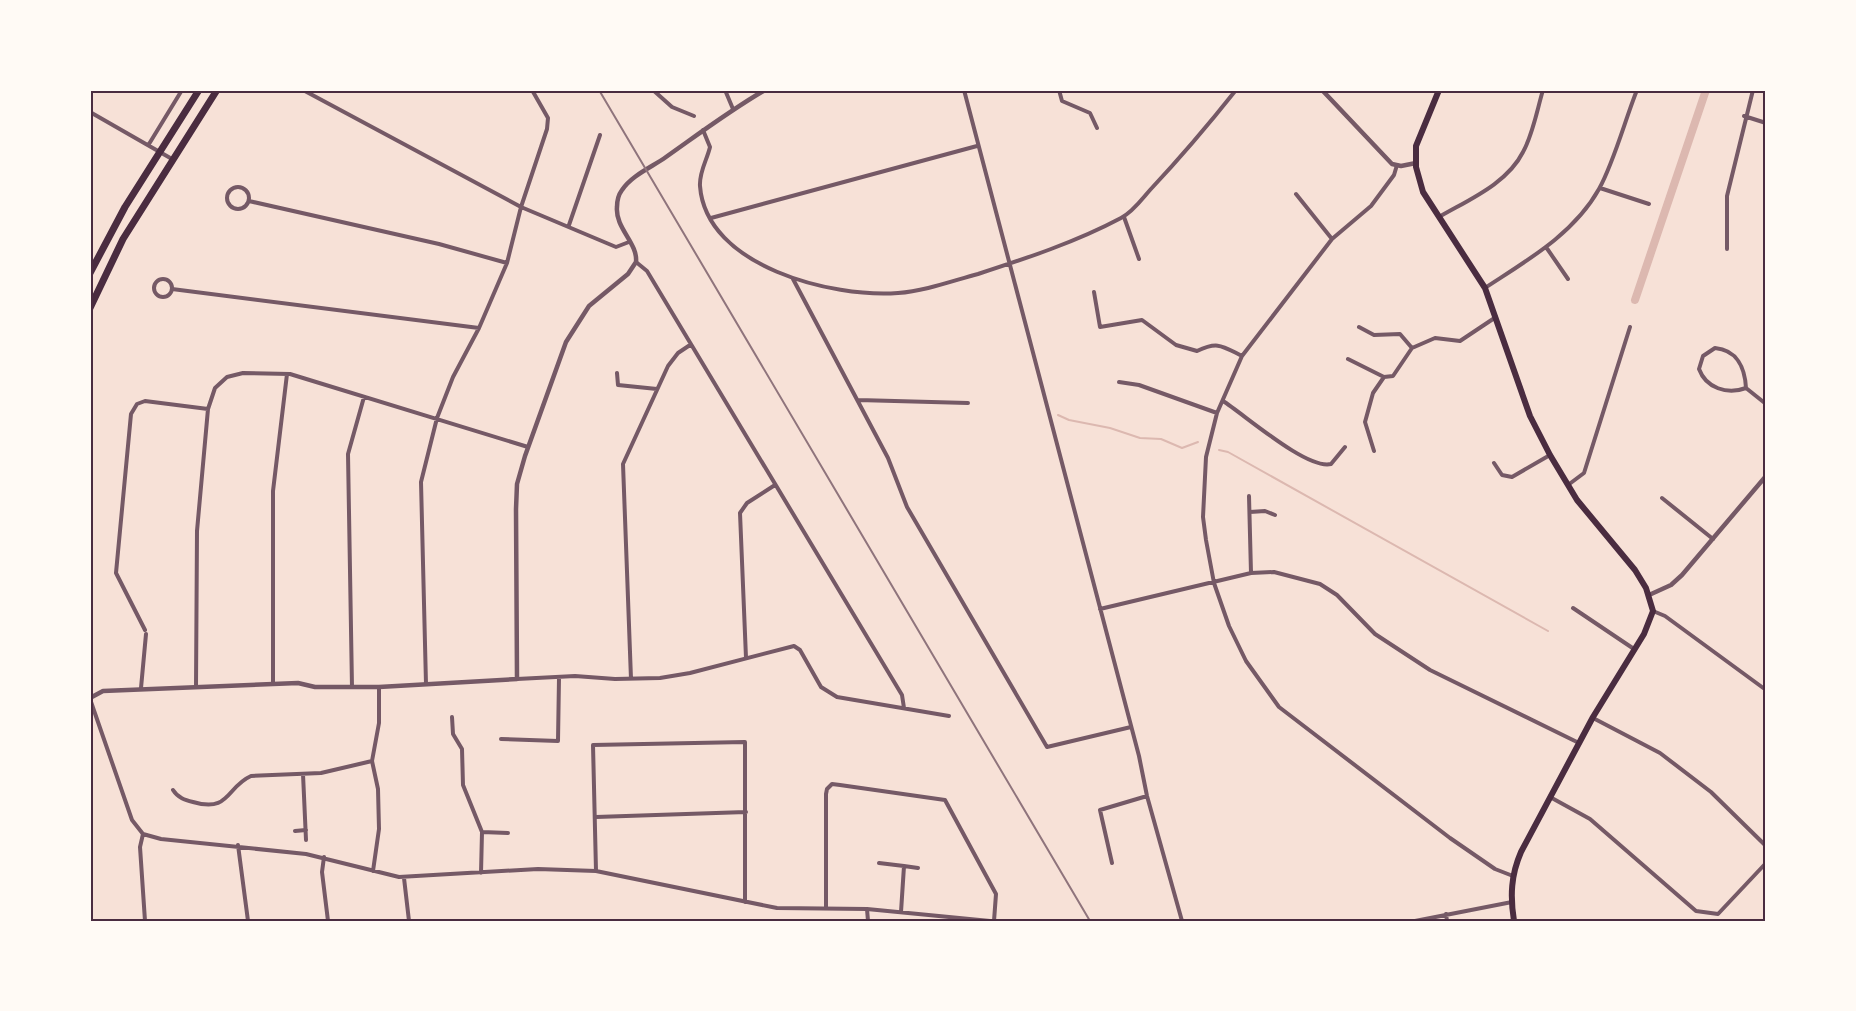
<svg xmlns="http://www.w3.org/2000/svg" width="1856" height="1011" font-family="'Nunito Sans',sans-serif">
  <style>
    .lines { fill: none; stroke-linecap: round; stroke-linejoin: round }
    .stream { stroke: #dcb8b0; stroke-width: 2 }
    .canal { stroke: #dcb8b0; stroke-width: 8 }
    .minor { stroke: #755966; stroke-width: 4 }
    .tertiary { stroke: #755966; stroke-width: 4.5 }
    .primary { stroke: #4a2c40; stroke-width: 6 }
    .trunk { stroke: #4a2c40; stroke-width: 7 }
    .rail { stroke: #8f747c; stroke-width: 2 }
    .neatline { fill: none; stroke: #4a2c40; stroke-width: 2 }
  </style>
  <rect width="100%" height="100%" fill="#f7e1d7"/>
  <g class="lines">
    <path class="stream" d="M1058,415l11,5 41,8 30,10 21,1 21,9 16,-6
      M1219,450l9,2 320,179"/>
    <path class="canal" d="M1635,300l71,-210"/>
    <path class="minor" d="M303,90l218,117 95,40 13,-5
      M653,90l19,17 22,9
      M725,90l8,19
      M964,90l175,666 8,40 35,125
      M1059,90l3,11 28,12 7,15
      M90,112l82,47
      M1744,116l22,7
      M703,130l7,17c-3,13 -11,25 -10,39 6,81 133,112 198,107 27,-2 54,-12 80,-19 49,-16 98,-32 143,-56 12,-6 21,-19 29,-28 31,-33 59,-66 86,-100
      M149,144l33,-54
      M1397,165l-3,10 -23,31 -39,33 -90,117 -25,57 -11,44 -3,60 3,23 8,43 15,43 17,35 33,46 171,131 45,31 18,7
      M227 198a11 11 0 1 1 22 0a11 11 0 1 1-22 0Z
      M1600,188l49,16
      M1296,194l36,45
      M249,201l190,43 68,19
      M1124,217l15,42
      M1439,217c29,-17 68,-33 84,-65 10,-18 14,-42 20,-62
      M711,218l266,-72
      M569,225l31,-90
      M1546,247l22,32
      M1727,249v-53l26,-106
      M636,262l11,9 255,424 2,13
      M154 288a9 9 0 1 1 18 0a9 9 0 1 1-18 0Z
      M793,279l95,179 19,49 140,240 84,-20
      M1485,288c41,-27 89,-54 114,-99 15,-27 26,-69 38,-99
      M172,289l307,39
      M1094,292l6,35 42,-7 34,25 21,6c21,-10 25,-5 45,5
      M1359,327l15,8 26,-1 12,14
      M1348,359l36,18
      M617,373l1,12 39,4
      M1119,382l20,3 78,28
      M1746,388c-19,7 -40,0 -47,-19l4,-13 12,-8c22,2 30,20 31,40l20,16
      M858,400l110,3
      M1223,401c22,14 84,69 108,63l14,-17
      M1374,451l-9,-29 8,-29 11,-16 9,-1 19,-28 23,-10 25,3 36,-24
      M1494,463l8,12 10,2 38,-22
      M1568,485l16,-12 46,-146
      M1249,496l2,77
      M1662,498l51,41
      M1250,512l15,-1 10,4
      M1573,608l61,41
      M1100,609l151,-36 23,-1 46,12 17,11 38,39 55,36 149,73
      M1653,611l12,5 101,74
      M145,630l-29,-57 15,-159 6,-10 8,-3 63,8
      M746,658l-6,-145 7,-10 28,-18
      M517,679l58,-3 40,3 45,-1 30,-5 104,-27 6,4 21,37 16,10 112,19
      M631,679l-8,-215 45,-98 10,-13 12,-8
      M273,684v-193l14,-117
      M426,684l-5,-202 16,-64 16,-41 26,-49 28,-65 14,-56 26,-78 1,-11 -16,-28
      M196,686l1,-155 11,-122 7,-21 12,-11 16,-4 47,1 238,73
      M352,687l-4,-233 16,-57
      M141,688l5,-54
      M90,699l42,121 11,14 18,5 145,15 93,23 139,-8 58,2 181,37 90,1 123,12
      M452,717l1,17 9,15 1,36 19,47 -1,41
      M1593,718l67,35 51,39 55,54
      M501,739l57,2 1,-63
      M303,774l3,66
      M173,790c5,8 12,10 20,12 37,11 33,-15 58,-26l70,-3 51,-12
      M1550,797l40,22 106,92 22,3 48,-51
      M596,817l150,-5
      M295,831l11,-1
      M482,832l26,1
      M143,834l-3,13 5,74
      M238,845l10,76
      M324,857l-2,15 6,49
      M879,863l25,3 -3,46
      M1112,863l-12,-53 47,-14
      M904,866l14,2
      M373,871l6,-42 -1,-40 -6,-28 7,-38v-36
      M596,871l-3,-126 152,-3v160
      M404,878l5,43
      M826,909v-115l1,-5 5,-5 8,1 105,15 51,94 -2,27
      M867,909l1,12
      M1446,914l1,7
      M1415,921l97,-19"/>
    <path class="tertiary" d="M1322,90l70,74 9,2 15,-3
      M1649,595l22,-10 11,-10 84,-99
      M90,698l13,-7 195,-8 17,4h64l138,-8 -1,-170 1,-25 8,-28 41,-114 23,-36 39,-32 8,-12c2,-19 -21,-34 -19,-55 0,-6 2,-13 5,-17 10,-15 30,-23 44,-33 34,-24 63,-46 99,-67"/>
    <path class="primary" d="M1439,90l-23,56v21l7,25 62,96 45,128 20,39 27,45 58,70 11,18 7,23 -9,23 -51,83 -72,135c-10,23 -11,44 -7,69"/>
    <path class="trunk" d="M90,273l35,-66 74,-117
      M90,308l33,-69 94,-149"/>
    <path class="rail" d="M599,90l491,831"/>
  </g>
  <rect width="1856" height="1011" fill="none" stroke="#fffaf5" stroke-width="183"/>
  <rect x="92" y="92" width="1672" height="828" class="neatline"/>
</svg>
